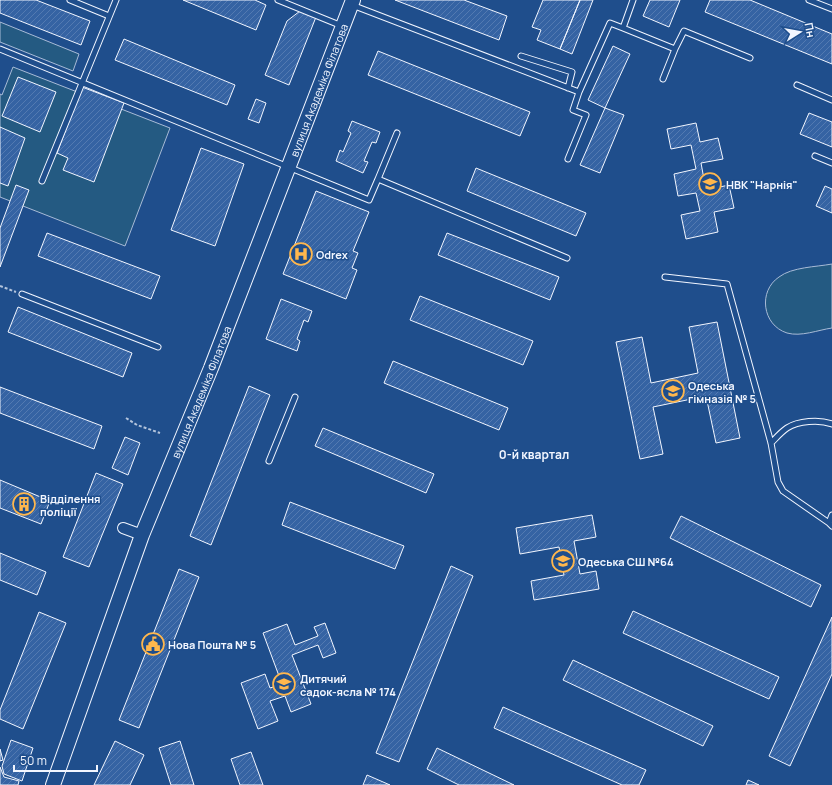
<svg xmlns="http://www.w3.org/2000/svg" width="832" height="785" font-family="Manrope,sans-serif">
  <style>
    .grass { fill: #245a82; stroke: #a8bbd7 }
    .building { fill: url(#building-hatch); stroke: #f2f6ff }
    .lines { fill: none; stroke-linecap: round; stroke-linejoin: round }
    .lane-casing { stroke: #f2f6ff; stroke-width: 7 }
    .street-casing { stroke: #f2f6ff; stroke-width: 12 }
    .secondary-casing { stroke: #f2f6ff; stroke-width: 16 }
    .path { stroke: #b3c4dc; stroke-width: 2; stroke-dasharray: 3 2; stroke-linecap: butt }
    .lane { stroke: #1f4e8c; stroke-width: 5 }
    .street { stroke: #1f4e8c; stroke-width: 10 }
    .secondary { stroke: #1f4e8c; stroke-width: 14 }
    .labels { text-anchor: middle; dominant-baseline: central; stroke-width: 3; stroke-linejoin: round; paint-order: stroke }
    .street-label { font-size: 11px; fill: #f2f6ff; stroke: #1f4e8c }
    .poi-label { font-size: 11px; font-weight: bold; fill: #f2f6ff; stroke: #1f4e8c; text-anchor: start }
    .neighbourhood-label { font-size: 12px; font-weight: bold; fill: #f2f6ff; stroke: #1f4e8c }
  </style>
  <defs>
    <pattern id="building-hatch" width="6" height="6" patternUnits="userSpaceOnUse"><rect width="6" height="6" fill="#3563a3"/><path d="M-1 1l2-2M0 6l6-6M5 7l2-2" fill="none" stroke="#537ab1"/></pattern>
  </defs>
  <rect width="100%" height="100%" fill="#1f4e8c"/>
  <path class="grass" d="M0,22l79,32 -6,17 -73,-29z
    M13,67l157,61 -45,118 -125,-49v-103l2,1z
    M832,264v64c-14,2 -31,9 -45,5 -25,-8 -29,-42 -8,-56 13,-10 37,-10 53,-13z"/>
  <path class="building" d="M0,0h36l54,21 -9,24 -81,-32z
    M183,0h72l11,5 -10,25z
    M395,0h69l43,16 -8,24z
    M543,0h37l-20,49 -23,-9 4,-10 -9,-3z
    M580,0h13l-21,54 -12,-5z
    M650,0h30l-11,27 -26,-11z
    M710,0h40l82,34v30l-127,-52z
    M300,11l16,6 -27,68 -24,-10 22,-54z
    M124,39l111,46 -8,20 -112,-45z
    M613,46l17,8 -25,54 -17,-8z
    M378,51l152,61 -10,24 -152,-61z
    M18,77l38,15 -16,40 -38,-16z
    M82,87l42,16 -30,79 -31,-12 5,-12 -11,-5z
    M256,99l10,4 -7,20 -11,-4z
    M605,108l19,7 -24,58 -20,-8z
    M809,113l23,9v25l-32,-13z
    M352,121l28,11 -4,11 -4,-1 -8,19 4,1 -5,11 -27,-12 4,-11 3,2 8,-19 -3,-2z
    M696,123l4,19 18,-4 5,21 -22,4 5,27 23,-5 5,23 -20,4 4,20 -32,7 -5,-24 19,-4 -4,-18 -18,3 -4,-22 22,-5 -5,-24 -20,4 -4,-20z
    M0,127l25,11 -17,48 -8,-3z
    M201,148l43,16 -29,82 -44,-16z
    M476,168l110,45 -10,23 -109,-45z
    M16,185l13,5 -29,77v-39z
    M825,186l7,3v24l-16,-7z
    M316,191l53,21 -16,39 5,2 -6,15 5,2 -11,29 -63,-25z
    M47,233l113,43 -9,23 -113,-43z
    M447,233l112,44 -9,23 -112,-45z
    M420,296l113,45 -10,24 -113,-45z
    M281,299l31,12 -4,11 -4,-2 -7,19 3,2 -3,10 -31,-12z
    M18,307l114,46 -9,24 -115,-45z
    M717,322l23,116 -24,5 -10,-47 -53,11 10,47 -23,5 -24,-117 26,-5 9,46 47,-10 -9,-46z
    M393,361l115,47 -9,22 -115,-47z
    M249,386l21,9 -59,150 -21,-9z
    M0,387l102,39 -8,23 -94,-36z
    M323,428l111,46 -8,19 -111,-47z
    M125,437l15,6 -12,32 -16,-7z
    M96,473l27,11 -34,83 -26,-10z
    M0,480l50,21 -9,23 -41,-16z
    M290,502l114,44 -9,23 -113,-44z
    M592,515l4,22 -22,4 6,33 16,-3 3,18 -65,11 -3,-19 33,-6 -5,-28 -39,7 -4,-26z
    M681,516l140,69 -10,22 -141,-69z
    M0,553l46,19 -9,23 -37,-15z
    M451,566l22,10 -74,186 -23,-9z
    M179,569l20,8 -60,151 -20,-8z
    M633,611l146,66 -10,22 -146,-66z
    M39,612l27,11 -43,106 -23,-10v-9z
    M832,617v57l-42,92 -21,-10z
    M325,623l11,30 -13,5 -5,-13 -26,10 19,49 -20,8 -6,-16 -15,5 8,20 -20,8 -17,-46 24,-9 5,14 12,-4 -19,-51 24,-9 8,21 23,-9 -4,-9z
    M573,660l140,66 -10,20 -140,-66z
    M503,707l143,63 -7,15h-17l-128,-57z
    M11,740l22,8 -11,33 -18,-7 -2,-8z
    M115,741l29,14 -14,30h-36z
    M180,741l14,44h-23l-12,-37z
    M437,748l77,37h-55l-32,-16z
    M0,749l3,11 -3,1z
    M251,752l12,33h-23l-9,-26z
    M0,767l4,10 15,4 -1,4h-18z
    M367,775l23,10h-27z
    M748,780l11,5h-13z"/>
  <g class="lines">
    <g class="lane-casing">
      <path id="lane" d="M70,0l39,16
        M278,0l64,26
        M809,0l23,9
        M352,5l227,87 31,-69 13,5 10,-28
        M623,28l52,21 -12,30
        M0,49l369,151 9,-21 189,79
        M675,49l9,-18 66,27
        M521,56l51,16 -4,16
        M797,85l35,15
        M815,156l17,7
        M568,159l18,-44 -13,-5 6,-18
        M378,179l19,-46
        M42,181l74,-181
        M665,277l62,7 44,159 7,39 5,9 46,32
        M22,294l136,53
        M771,443c5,-5 10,-11 16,-15 11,-7 32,-9 45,-4
        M269,461l26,-64
        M832,515l-3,8 3,3"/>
    </g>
    <g class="street-casing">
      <path id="street" d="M123,528l19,7"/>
    </g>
    <g class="secondary-casing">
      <g id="secondary">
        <path id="s1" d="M53,785l89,-250 69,-167 142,-368"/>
      </g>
    </g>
    <path class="path" d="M0,286l16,6
      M126,418l11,7 23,8"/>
    <use href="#lane" class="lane"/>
    <use href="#street" class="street"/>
    <use href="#secondary" class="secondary"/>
  </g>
  <defs>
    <g id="school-ring" transform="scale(1.15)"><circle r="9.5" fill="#1f4e8c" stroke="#ffb74d" stroke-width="1.5"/><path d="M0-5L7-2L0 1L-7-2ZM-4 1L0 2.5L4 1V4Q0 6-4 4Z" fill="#ffb74d"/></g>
    <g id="hospital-ring" transform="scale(1.15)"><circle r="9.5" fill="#1f4e8c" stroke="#ffb74d" stroke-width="1.5"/><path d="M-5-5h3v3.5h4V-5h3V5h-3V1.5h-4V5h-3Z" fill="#ffb74d"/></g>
    <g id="building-ring" transform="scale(1.15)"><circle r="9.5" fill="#1f4e8c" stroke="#ffb74d" stroke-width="1.5"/><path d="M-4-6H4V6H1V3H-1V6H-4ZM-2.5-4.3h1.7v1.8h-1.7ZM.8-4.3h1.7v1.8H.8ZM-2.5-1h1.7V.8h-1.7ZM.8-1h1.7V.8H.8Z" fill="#ffb74d"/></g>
    <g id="civic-ring" transform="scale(1.15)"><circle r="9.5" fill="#1f4e8c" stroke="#ffb74d" stroke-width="1.5"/><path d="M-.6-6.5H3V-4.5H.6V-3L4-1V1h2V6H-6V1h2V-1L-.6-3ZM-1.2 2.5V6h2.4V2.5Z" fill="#ffb74d"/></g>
  </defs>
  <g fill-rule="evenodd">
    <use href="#school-ring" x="710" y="184"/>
    <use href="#hospital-ring" x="301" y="254"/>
    <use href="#school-ring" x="673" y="391"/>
    <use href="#building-ring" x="24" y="504"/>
    <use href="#school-ring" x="563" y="561"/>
    <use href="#civic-ring" x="153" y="644"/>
    <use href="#school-ring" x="284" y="684"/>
  </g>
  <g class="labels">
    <g class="street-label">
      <text stroke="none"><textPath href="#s1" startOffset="744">вулиця Академіка Філатова</textPath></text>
      <text stroke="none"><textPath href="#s1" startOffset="420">вулиця Академіка Філатова</textPath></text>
    </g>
    <g class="poi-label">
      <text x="726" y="184">НВК "Нарнія"</text>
      <text x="316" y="254">Odrex</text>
      <text x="688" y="385">Одеська<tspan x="688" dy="13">гімназія № 5</tspan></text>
      <text x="40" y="498">Відділення<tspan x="40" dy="13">поліції</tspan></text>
      <text x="578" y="561">Одеська СШ №64</text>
      <text x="168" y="644">Нова Пошта № 5</text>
      <text x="300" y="678">Дитячий<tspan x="300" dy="13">садок-ясла № 174</tspan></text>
    </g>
    <g class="neighbourhood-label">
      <text x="534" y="454">0-й квартал</text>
    </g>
  </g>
  <g transform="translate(800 32) rotate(79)" stroke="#1f4e8c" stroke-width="3" paint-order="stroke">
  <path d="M0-3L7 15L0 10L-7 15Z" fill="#f2f6ff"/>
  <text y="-6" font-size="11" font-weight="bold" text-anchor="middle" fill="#f2f6ff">Пн</text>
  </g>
  <path d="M14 765v6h83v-6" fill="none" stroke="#f2f6ff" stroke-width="2"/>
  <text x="20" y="765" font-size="12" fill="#f2f6ff" stroke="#1f4e8c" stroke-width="3" paint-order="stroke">50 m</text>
</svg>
